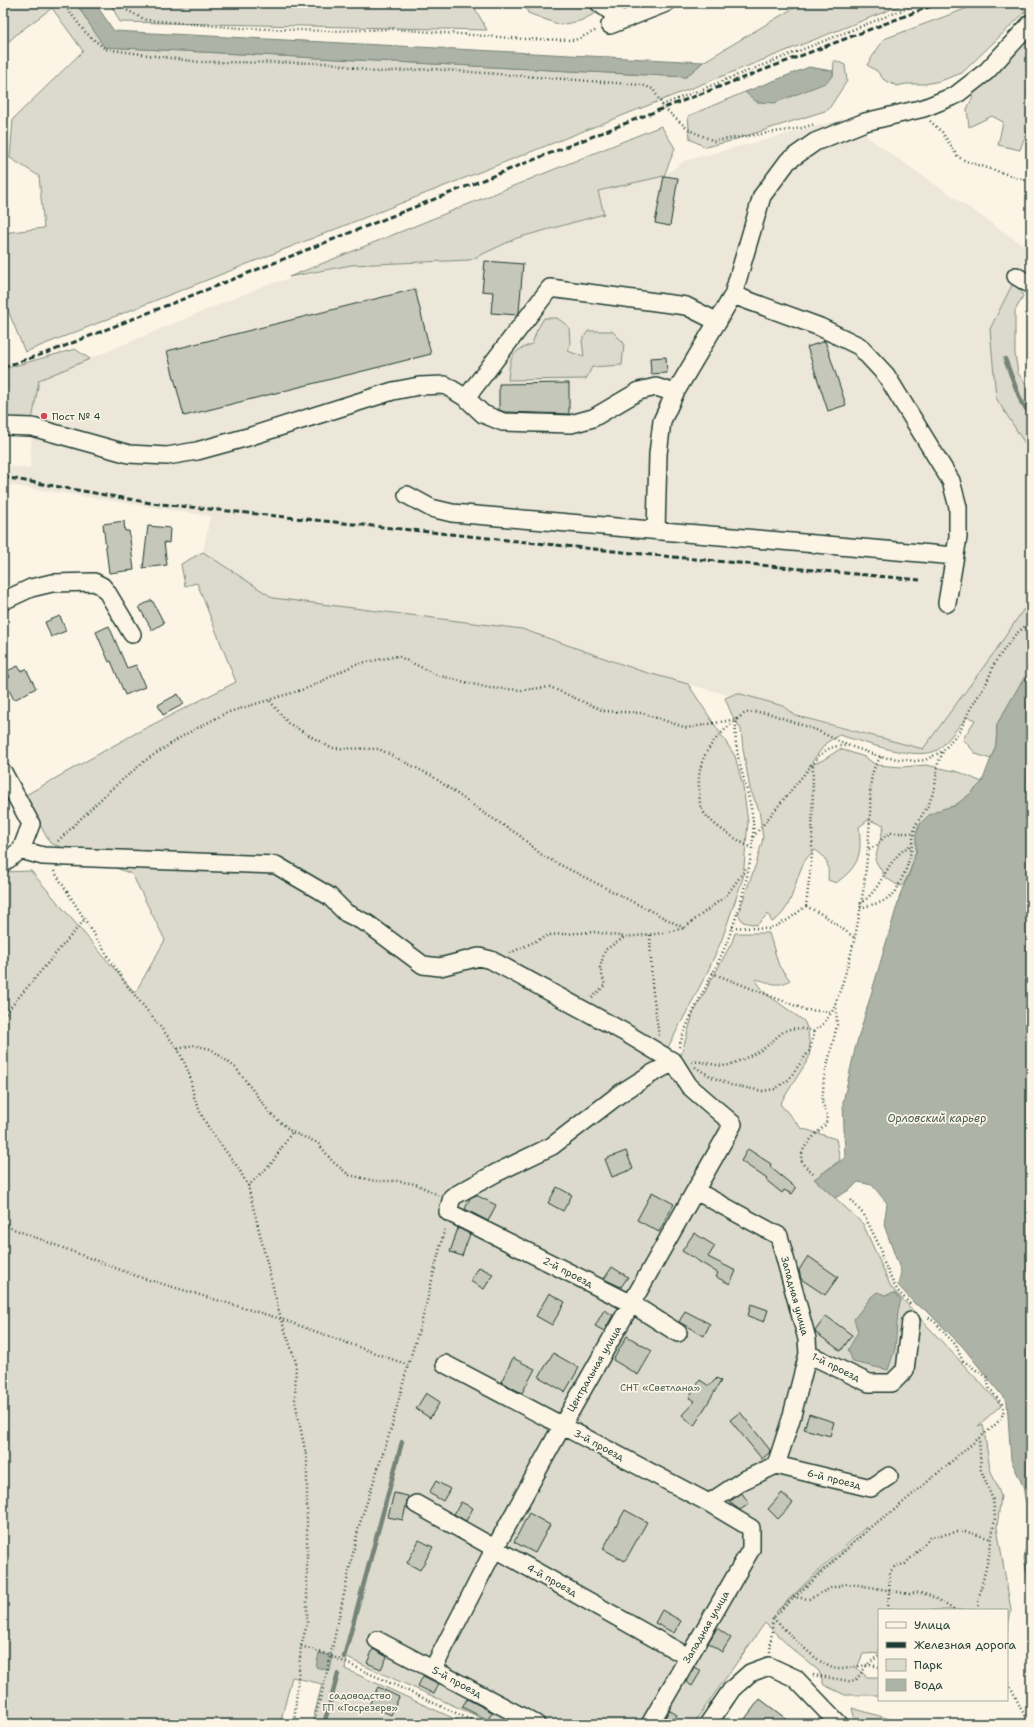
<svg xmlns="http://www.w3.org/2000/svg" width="1034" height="1727" font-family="'Shantell Sans',sans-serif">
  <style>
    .built { fill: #ece7d8 }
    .green { fill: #dcdacc; stroke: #7e8c80; fill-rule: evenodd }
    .water { fill: #aeb3a7; stroke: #758479 }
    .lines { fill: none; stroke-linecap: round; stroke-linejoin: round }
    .stream { stroke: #758479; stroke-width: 4.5 }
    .building { fill: #c5c7b9; stroke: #1f3d34 }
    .minor-casing { stroke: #1f3d34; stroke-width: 20 }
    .path { stroke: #1f3d34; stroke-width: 2.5; stroke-dasharray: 1 3; stroke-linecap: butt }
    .minor { stroke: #fcf5e5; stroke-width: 17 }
    .rail { stroke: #1f3d34; stroke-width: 3; stroke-dasharray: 6 3; stroke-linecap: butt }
    .poi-dot { fill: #d1495b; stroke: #fcf5e5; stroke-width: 1.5 }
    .labels { text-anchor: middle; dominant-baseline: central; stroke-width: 3.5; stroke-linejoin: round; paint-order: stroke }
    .poi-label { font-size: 10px; fill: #1f3d34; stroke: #fcf5e5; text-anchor: start }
    .street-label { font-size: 10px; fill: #1f3d34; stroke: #fcf5e5 }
    .park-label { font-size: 10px; fill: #455c52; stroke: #fcf5e5 }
    .water-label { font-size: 11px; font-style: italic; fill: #435a51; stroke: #fcf5e5 }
  </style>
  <rect width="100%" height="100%" fill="#fcf5e5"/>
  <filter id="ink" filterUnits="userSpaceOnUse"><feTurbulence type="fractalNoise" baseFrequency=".025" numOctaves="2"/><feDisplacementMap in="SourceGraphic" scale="8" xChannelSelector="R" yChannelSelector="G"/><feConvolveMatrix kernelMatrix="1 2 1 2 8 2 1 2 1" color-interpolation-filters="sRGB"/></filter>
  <g filter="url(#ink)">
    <path class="built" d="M863,114l4,23 163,113 -40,79 41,124v153l-8,4 -27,40 -73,99 -282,-78 -119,-42 -249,-31 -70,-46 7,-36 -207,-32v-19l27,4 2,-42 7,-47 229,-96 83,-19 119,-5 47,-22 87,-24 -6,-23 65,-15 21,-15z"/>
    <path class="green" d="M3,3h73l29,44 581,30 17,-15 99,-59h105l-882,349 -22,-54v-65l41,-5 -5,-52 -29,-18 3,-39 70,-68 -31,-43 -34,25 -15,14z
      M110,3h362l15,27 -367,-8z
      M525,3h91l-36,18 -20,4 -32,-12z
      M981,3h40l4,9 -63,61 -22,8 -15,3h-19l-9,2 -13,-6 -7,-9 -10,-6 17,-26z
      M1031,37v83l-11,30 -22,-5 5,-23 -11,-6 -23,11 -2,-18 6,-12 -1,-3 18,-14z
      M834,60l11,5 2,16 -19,29 -101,32 -22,5 -15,-8 -2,-23 57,-24 12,10 76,-26z
      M661,126l14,22 -11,28 -66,15 6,23 -87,24 -47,22 -119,5 -62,12z
      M1014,281l6,8 3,7 -8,15v43l3,19 13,18v62l-35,-55 -6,-69z
      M544,318h13l12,9 1,16 -2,8 16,6 -2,-17 6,-9h24l12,12 -2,22 -30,2 -6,12 -78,1c2,-22 2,-28 24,-36l5,-14z
      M75,349l15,10 -51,21 -7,41 -29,-1v-51z
      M203,552l70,46 249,31 119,42 47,13 47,72 8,30 5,36 -5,56 -21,61 -14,32 -54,103 21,2 18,-62 39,-72 3,-9h34l10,33 11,14c-13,9 -22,1 -35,-1l10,14 39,28 4,9 2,20 -1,8 -29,46 21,24 35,11 4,21 -25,19 48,45 28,63 110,118 -23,21 5,-2 7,45 11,27 -4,31 14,83 -4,23v-23h-128v43l-16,1 -6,14 10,9h12v18h-34l-21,-10 -5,-14 -28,-23 -26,-25 -72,101h-198l-148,-66 -2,11 121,55h-154l10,-40 -30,-7 -12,47h-277v-852l28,-1 104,122 30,-53 -33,-66 -82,-31 -26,-47 112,-63 100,-51 -39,-99 -12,3 -4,-22zM866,1527l-2,5 -88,80 38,-37z
      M1031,606v67l-5,3 -29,48 -1,21 -5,14 -15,-5 -13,-15 12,-19 -7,-3c-11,9 -18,23 -29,32 -20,14 -78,-8 -100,-14l-13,8 -17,23 14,-6 17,-11 25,8 11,8 26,2 24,-2 33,7 23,10c-8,8 -18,20 -29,24 -11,5 -23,6 -32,17 -6,7 -4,18 -5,27 -2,12 -7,24 -13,35l-4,1 -13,-8 -11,-18 9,-35 -16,-5 -9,7c3,29 0,39 -23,56l-8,-3c1,-15 0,-22 -13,-30 -3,3 -7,6 -9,9 -13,20 -11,50 -34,63l-4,-8 -11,11 -14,-3 -5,-8 19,-53 6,-23 -4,-28 -9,-21 -7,-40 -2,-20 -9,-14 -7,-17 12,-5 46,13 11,9 129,34 73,-99 27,-40z
      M852,1708l55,16h-51z"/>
    <path class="water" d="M76,3h19l19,28 589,31 -17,15 -582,-30z
      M809,67l24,4v5l-8,7 -50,20 -18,-1 -12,-10z
      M1031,673v918l-7,-32 5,-36 -6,-37 -12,-26 -4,-58 -44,-55 -36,-36 -12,-7 -17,-19 3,-13 -17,-47 3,-22 -15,-18 -14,-3 -7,7 -16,9 -21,-19 31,-21 -2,-56 12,-53 46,-157 9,-20 6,-21v-17l4,-10 9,-9 13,-6 12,-3 16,-12 12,-12 14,-37 1,-21 22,-38 7,-10z
      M877,1292l8,3 10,-2 6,7 -3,11 -3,38 -7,21 -35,-8 -5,-12 10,-18 -4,-13 17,-22z
      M319,1653l14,3 -3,15 -14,-4z"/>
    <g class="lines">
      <path class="stream" d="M1005,359l17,45 9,10
        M344,1657l58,-215
        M324,1724l14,-50"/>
    </g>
    <path class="building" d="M664,176l14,2 -8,48 -15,-3z
      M485,261l38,3 -4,48 -2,3 -26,-2 2,-21 -11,-1z
      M415,289l16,65 -247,62 -17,-65z
      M825,341l21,64 -18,6 -21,-64z
      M666,357l1,16 -16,1 -1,-16z
      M569,383v31l-64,-2 -6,-2v-26z
      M124,521l1,10h4l5,39 -25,3 -6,-49z
      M148,526l22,2 -1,15 -5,-1 3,23 -24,3z
      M152,600l12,23 -12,7 -13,-23z
      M60,616l6,15 -15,6 -6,-15z
      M109,626l18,42 9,-3 9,22 -20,8 -14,-34 -2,1 -13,-30z
      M18,666l3,5 5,-2 10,19 -22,12 -10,-20 6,-3 -3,-6z
      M178,694l6,10 -21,11 -5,-10z
      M748,1149l23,15 -1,3 26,21 -4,6 -8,-4 -2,3 -16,-13 1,-1 -26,-18z
      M626,1151l7,18 -21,8 -7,-18z
      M557,1187l15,8 -9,16 -15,-8z
      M652,1192l22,12 -15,28 -22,-12z
      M476,1195l20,10 -8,16 -23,-12 5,-11z
      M458,1228l12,6 -8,22 -12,-4z
      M694,1233l21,13 -7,11 28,14 -6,13 -14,-7 2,-4 -36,-22z
      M808,1256l30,21 -13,18 -24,-16 -2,-9z
      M479,1267l14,7 -9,15 -14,-8z
      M612,1267l16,10 -7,10 -17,-8z
      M549,1293l16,9 -13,23 -16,-9z
      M751,1304l17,6 -4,12 -16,-6z
      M604,1310l9,5 -9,16 -9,-5z
      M685,1311l25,13 -6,12 -25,-14z
      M826,1316l26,19 -11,16 -25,-18 -1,-2z
      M627,1336l25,15 -14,24 -25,-15z
      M553,1353l26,15 -14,24 -26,-15z
      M513,1358l22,11 -13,24 -21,-11z
      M717,1378l4,3 -27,45 -12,-11 13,-14 -6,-3 11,-18 9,6z
      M426,1393l14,9 -10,16 -14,-9z
      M740,1412l30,38 -1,3 -7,6 -32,-39z
      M809,1414l25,8 -4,14 -26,-7z
      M436,1481l14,8 -7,12 -14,-8z
      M394,1493l14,3 -5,24 -15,-3z
      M742,1493l7,11 -9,6 -11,-8z
      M782,1493l11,10 -15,16 -10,-10z
      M461,1502l12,6 -7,13 -12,-7z
      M625,1510l22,12 -22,39 -22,-12z
      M529,1513l21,12 -15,28 -21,-11z
      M419,1540l14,7 -13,23 -13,-7z
      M662,1610l19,11 -7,12 -19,-10z
      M717,1628l14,10 -9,14 -14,-9z
      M373,1649l14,8 -6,12 -14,-6z
      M694,1667l7,4 -9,15 -6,-4z
      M423,1676l16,8 -5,10 -16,-8z
      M378,1687l21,10 -8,18 -22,-10z
      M467,1699l25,13 -4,8 -26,-13z
      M760,1699l33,25h-52z
      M669,1710l8,5 -5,9h-7l-2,-2z"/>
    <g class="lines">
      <g class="minor-casing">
        <path id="minor" d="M599,3l23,17
          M610,25l56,-22
          M1016,276l15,9
          M733,295l87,32 39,19 27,29 65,106 7,26v30l-11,66
          M466,398l84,-110 136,18 32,16
          M3,426l29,1 97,27 38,2 30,-5 51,-14 145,-46 26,-5 26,-1 21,13 17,16 20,8 68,2 22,-6 46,-27 17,-4 19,6
          M407,495l24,13 21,5 503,43
          M656,531l2,-77 4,-33 13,-28 58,-98 29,-99 26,-35 27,-19 50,-20 59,-14 32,-13 31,-24 44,-48
          M3,601l28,-13 21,-5 42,-1 8,4 5,6 25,42
          M3,772l28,52 -10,26 -18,13
          M21,850l22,6 233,9 53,31 17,17 22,11 55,41 17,2 39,-10 12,3 133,72 50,30 15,24 44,38 -171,302 -67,122 -62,121
          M674,1062l-23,12 -30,19 -69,53 -56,27 -44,24 -4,15 184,92 46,29
          M696,1191l83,45 28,103 1,15 -17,65 -15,46 -34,16 -33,22
          M808,1354l61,29h23l13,-13 6,-49
          M445,1364l264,139 42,25v21l-101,175
          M776,1465l95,23 18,-12
          M416,1504l272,153
          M377,1640l159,84
          M708,1724l24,-35 18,-16 19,-7 26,12 44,46"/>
      </g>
      <path class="path" d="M63,3l21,28 21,18 94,13 132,1 44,9 57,-3 210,16 11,4 11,19 25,22 25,11 88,-13 13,-4
        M113,3l33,17 95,8 88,3 64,-2 132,10 50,1 22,-10
        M662,105l258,-102
        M930,121l12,11 16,25 8,4 65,21
        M270,701l18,22 43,25 48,1 53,27 52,37 35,22 24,21 141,72
        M737,719c-24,21 -40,36 -38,70 1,5 0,14 2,19 9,17 34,30 50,40
        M753,837l66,-81c12,-10 14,-10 29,-10
        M58,841l50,-49 38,-32 40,-26 40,-21 82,-25 48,-24 42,-8 39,19 52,13 33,2 28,-3 54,24 38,2 45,15 50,-9
        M869,849l9,-4 5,-7 7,-5h24
        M54,871l71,112 53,66 11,24 5,24 7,17 9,16 29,39 9,17 33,133 15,43 -1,39 12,59v164l-6,22 -7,78
        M860,904c4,-3 9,-7 12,-11 13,-15 19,-39 40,-48
        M806,906l19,10 30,22
        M860,908l22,-6 13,-9 12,-26 4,-16 4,-25 14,-22 6,-17 3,-24 5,-11
        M732,927l37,2 19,-9 18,-14 6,-51 1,-92
        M650,935l2,50 7,51
        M510,953l39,-18 46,-3 30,5
        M712,973l94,37 26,2c25,-62 35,-131 38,-197 1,-20 -3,-42 11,-58
        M592,998l13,-13 -5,-17 5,-18 20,-13 39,-4 20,-5 43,-33 20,-28
        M3,1016l82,-97
        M679,1047c10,-32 28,-60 42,-91 15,-33 29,-81 32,-117 4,-41 -24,-82 -16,-120l8,-6 12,-1 11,1 48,17 34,16 31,11 34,4 10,-1 18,-9 18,-22 8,-18 18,-29 8,-20 20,-27 16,-14
        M178,1049l15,-4 18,4 25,19 34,45 22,19 26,11 14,18 17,14 26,6h22l19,3 22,11
        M692,1062c13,-2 25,6 37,3 6,-2 28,-12 34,-16 20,-15 21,-27 51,-17
        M695,1067l17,10 19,8 32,6 12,-2 13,-9 22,-30 4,-18 9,-8 9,-12
        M813,1173c-3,-3 -8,-6 -10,-9 -8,-14 15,-31 23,-40l1,-9 -5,-13 2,-23 13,-54 -1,-20
        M248,1186l23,-22 21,-32
        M851,1200l13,15 16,32 2,11 12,27 4,6 14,15
        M3,1225l136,52 142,42 127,46 15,-48 22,-90
        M793,1597l16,2 22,-11 14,-4 14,1 50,9c20,-5 30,9 47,16
        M888,1610l2,-38 5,-6 10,-2 26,-27 26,-5h10l25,7
        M979,1610l-1,-9 11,-46 6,-37 -2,-18 -12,-30 -2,-32
        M773,1618c14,13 42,44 60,50 10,3 23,-2 34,-3 4,0 8,1 12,2
        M301,1646l28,9 151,69
        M770,1652l3,-34 10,-10 90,-83 20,-14 86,-73c7,-6 28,-19 24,-31 -1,-6 -8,-9 -10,-15l-3,-2 -4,-13 -24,-17 -6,-15 -6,-6 -15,-17 -9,-6
        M813,1675l36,6 7,-1 11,-15 12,-10
        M1007,1679l15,32 9,12
        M313,1724l11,-39 35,-159 32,-97 17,-64"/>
      <use href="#minor" class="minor"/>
      <path class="rail" d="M3,367l49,-16 612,-243 275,-105
        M3,477l148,26 501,52 268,25"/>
    </g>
  </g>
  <circle class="poi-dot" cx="44" cy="416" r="4"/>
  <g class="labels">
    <g class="poi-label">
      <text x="52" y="416">Пост № 4</text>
    </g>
    <g class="street-label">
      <text transform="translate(568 1272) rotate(27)">2-й проезд</text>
      <text transform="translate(795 1296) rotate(75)">Западная улица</text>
      <text transform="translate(836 1367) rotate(26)">1-й проезд</text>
      <text transform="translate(594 1369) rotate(-60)">Центральная улица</text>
      <text transform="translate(599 1445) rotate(28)">3-й проезд</text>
      <text transform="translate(834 1479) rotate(14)">6-й проезд</text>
      <text transform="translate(552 1580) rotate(29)">4-й проезд</text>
      <text transform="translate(706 1627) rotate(-60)">Западная улица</text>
      <text transform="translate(457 1682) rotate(28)">5-й проезд</text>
    </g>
    <g class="park-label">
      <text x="660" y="1387">СНТ «Светлана»</text>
      <text x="360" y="1695">садоводство<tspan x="360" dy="12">ГП «Госрезерв»</tspan></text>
    </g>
    <g class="water-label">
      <text x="937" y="1118">Орловский карьер</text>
    </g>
  </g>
  <rect width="1034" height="1727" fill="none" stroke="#fcf5e5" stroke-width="16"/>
  <rect x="8" y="8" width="1018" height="1711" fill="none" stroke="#1f3d34" stroke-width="1.5" filter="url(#ink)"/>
  <rect x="878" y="1609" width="130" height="92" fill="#fcf5e5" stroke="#a4ab9e"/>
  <rect x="886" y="1622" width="20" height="6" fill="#fcf5e5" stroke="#a4ab9e"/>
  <text x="914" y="1629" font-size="12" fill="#1f3d34">Улица</text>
  <rect x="886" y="1642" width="20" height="6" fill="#1f3d34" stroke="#a4ab9e"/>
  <text x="914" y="1649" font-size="12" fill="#1f3d34">Железная дорога</text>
  <rect x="886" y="1659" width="20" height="12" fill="#dcdacc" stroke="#a4ab9e"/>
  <text x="914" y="1669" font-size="12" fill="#1f3d34">Парк</text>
  <rect x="886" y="1679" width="20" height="12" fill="#aeb3a7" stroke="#a4ab9e"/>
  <text x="914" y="1689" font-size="12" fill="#1f3d34">Вода</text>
</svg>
